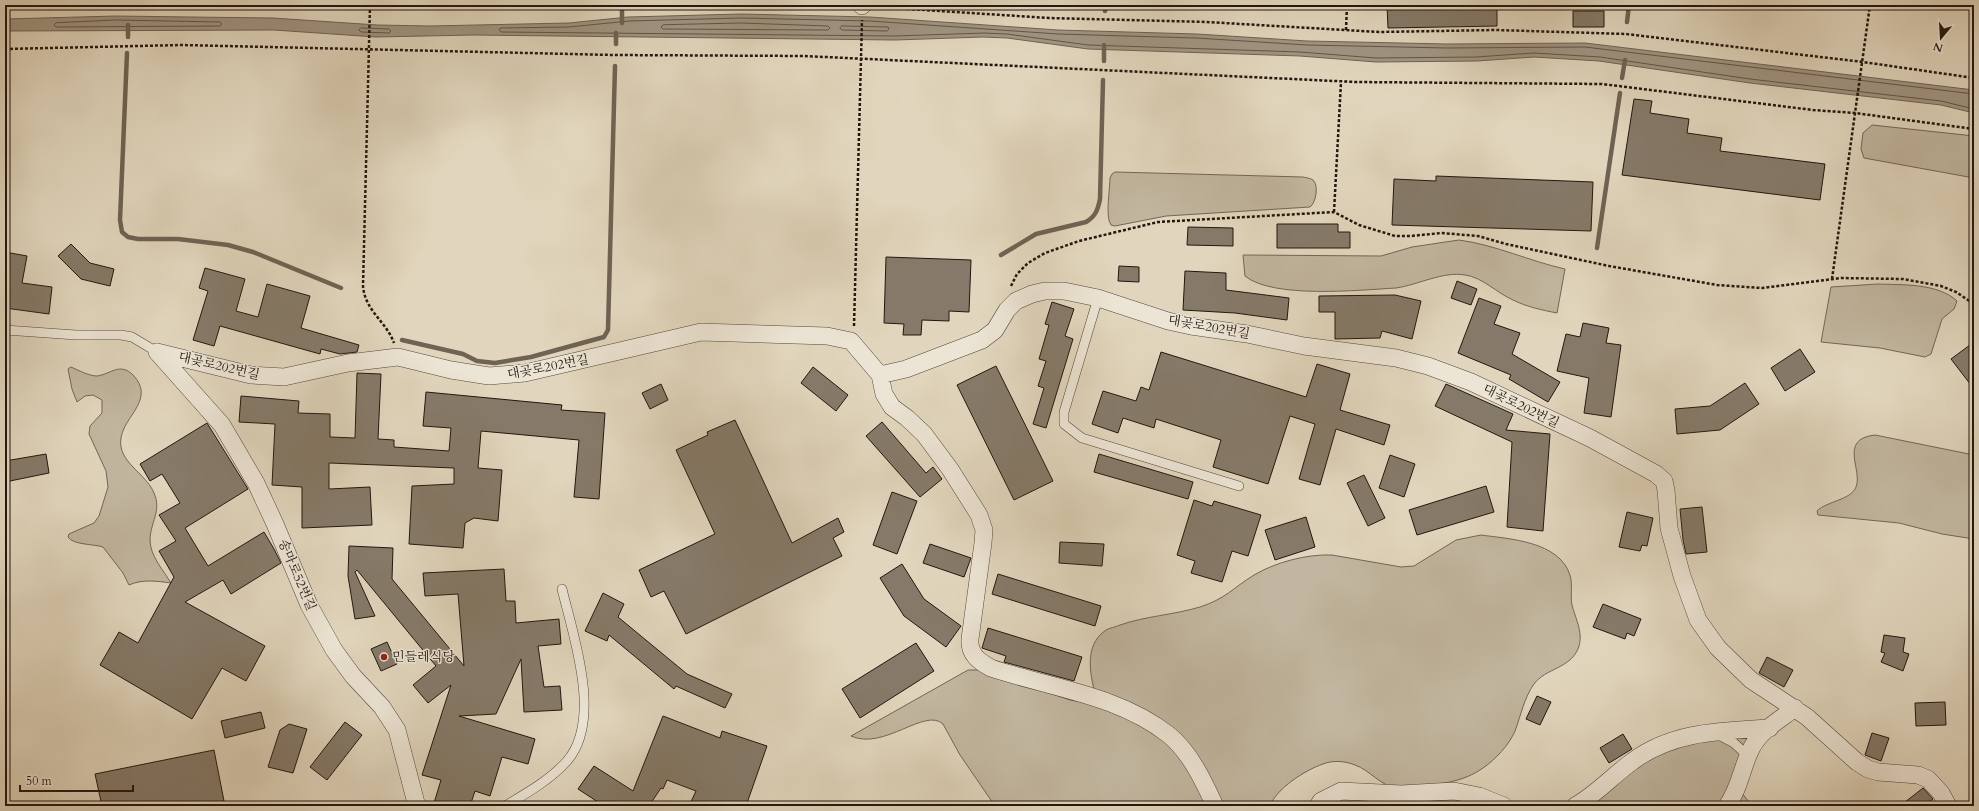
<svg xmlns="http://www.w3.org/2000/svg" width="1979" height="811" font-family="Cardo,'Noto Serif KR',serif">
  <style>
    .green { fill: #c1b69f; stroke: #726657 }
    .water { fill: #a09582; stroke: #6e6354 }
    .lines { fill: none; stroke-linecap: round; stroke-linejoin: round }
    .shore { stroke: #615648; stroke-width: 1 }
    .stream { stroke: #6e6354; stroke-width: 4.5 }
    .building { fill: #857a69; stroke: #22170f }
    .lane-casing { stroke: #52473a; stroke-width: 10 }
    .street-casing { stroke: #52473a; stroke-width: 18 }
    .path { stroke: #22170f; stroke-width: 2.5; stroke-dasharray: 3 2; stroke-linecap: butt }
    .lane { stroke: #ece4d4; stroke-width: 9 }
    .street { stroke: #ece4d4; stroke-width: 17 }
    .poi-dot { fill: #8f2418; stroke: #ece4d4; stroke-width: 1.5 }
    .labels { text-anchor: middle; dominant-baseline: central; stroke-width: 3; stroke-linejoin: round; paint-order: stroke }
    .street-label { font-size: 13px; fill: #22170f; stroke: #ece4d4 }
    .poi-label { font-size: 13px; fill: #22170f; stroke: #ece4d4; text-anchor: start }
  </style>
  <rect width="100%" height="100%" fill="#e1d6bd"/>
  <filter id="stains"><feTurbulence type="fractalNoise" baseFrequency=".005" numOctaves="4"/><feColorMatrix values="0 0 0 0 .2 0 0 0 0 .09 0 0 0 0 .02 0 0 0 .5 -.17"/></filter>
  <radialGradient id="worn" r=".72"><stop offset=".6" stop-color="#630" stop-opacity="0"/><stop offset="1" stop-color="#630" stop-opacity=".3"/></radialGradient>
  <path class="green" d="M1872,125l102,11v42l-110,-20 -3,-9 2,-16z
    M1115,172l188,5c4,1 7,1 10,3 6,5 3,23 -3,27l-144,9 -51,10 -4,-1c-6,-8 -1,-36 -1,-47l2,-4z
    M1459,240c37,5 70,21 106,29l-8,44c-15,-3 -30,-6 -44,-13 -16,-7 -31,-23 -48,-25 -22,-4 -47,10 -69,13 -36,2 -123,11 -151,-12l-2,-21 138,1 31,-9z
    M1878,284c24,1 60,-1 79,17l-3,8 -12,10 -11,35 -6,3 -45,-9 -59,-6 10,-55z
    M71,367c7,3 18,9 26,9 14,-2 23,-14 36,-1 23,24 -9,41 -12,63 -4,24 25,35 33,55 8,18 -4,30 -4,47 0,16 14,31 21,43 -14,-2 -29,-4 -42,2l-6,-12 -20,-26c-9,-3 -30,-2 -35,-10l1,-3 25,-11 5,-7 9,-29 -2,-16 -17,-37 1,-8 12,-13v-13l-9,-5 -8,1 -8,6 -5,-13 -4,-20z
    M1875,435l99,20v84l-32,-5 -43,-11 -81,-8 -1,-4c10,-10 34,-11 39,-24 7,-17 -18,-48 19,-52z
    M1481,535c28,4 78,6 89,40 3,10 0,21 2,30 4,15 12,29 6,44 -9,20 -32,19 -44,35 -10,14 -13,31 -19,47 -6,14 -19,28 -32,37 -20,14 -41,16 -65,18 -7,1 -15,3 -21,2 -17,-2 -27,-18 -42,-23 -10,-4 -22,-5 -32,-1 -18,6 -47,25 -53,42h-275l-35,-51 -17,-31c-18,-17 -59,27 -92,12l117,-66h11l91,30 18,3 9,-3c-6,-21 -15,-54 9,-70 3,-2 10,-3 14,-5 26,-9 53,-10 80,-18 25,-8 33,-19 54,-32 22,-13 53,-21 78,-20l69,12 13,-1 42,-26z
    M1756,732l-21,52 17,22h-155v-6l61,-50z"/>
  <path class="water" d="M741,14l129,3 188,13 139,4 110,7 140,3 138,-1 389,47v23l-33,-8 -191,-22 -151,-22 -65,-4 -57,4 -101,1 -76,-6 -212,-7 -81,-11 -24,-1 -88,3 -421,-5 -98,2 -102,-7 -269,1v-12l111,-3 74,1 83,1 104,7 53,1 139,-3 59,-6z"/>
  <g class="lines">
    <path class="shore" d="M116,20l104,2 2,2 -2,2 -164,1 -2,-2 2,-2z
      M741,23l87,3 2,2 -2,2 -165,-1 -2,-2 2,-2z
      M842,26l46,1 1,2 -2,2 -45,-1 -2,-2z
      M361,28l28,1 2,2 -2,2 -28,-1 -2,-2z
      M1974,94l-389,-47 -138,1 -140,-3 -111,-7 -138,-4 -188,-13 -129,-3 -112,3 -60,6 -68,1 -2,1 2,3 394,4 89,-3 23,1 81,11 212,7 76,6 100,-1 58,-4 66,4 150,22 191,22 33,8"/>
    <path class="stream" d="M622,5v18
      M1105,11v-6
      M1627,22l2,-17
      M128,37v-12
      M616,44v-11
      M127,53l-7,167 2,12 6,5 10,2h40l50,6 25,7 88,36
      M1104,61v-16
      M1622,78l3,-18
      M1597,248l23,-155
      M1001,255l35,-21 50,-12c10,-6 12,-13 14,-23l3,-119
      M402,340l61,14 14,7 18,2 36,-6 73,-20 4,-7 7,-264"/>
  </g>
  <path class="building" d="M1387,5h110v21l-109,2z
    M1573,11h31v16h-31z
    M1634,99l18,2 -2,12 39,6 -2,14 35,5 -2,13 105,13 -5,36 -198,-25z
    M1436,176l157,6 -2,49 -199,-6 2,-46 42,2z
    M1277,224h61v8h12v16h-73z
    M1188,227l45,1v18l-46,-1z
    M71,244l19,19 24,6 -4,17 -29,-7 -23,-23z
    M5,252l22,4 -5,27 30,4 -3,27 -44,-6z
    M886,257l85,3 -2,52 -20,-1v10l-27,-1 -1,15h-18l1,-11 -20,-1z
    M1119,266l20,1v15l-21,-1z
    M205,268l40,11 -9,32 22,6 9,-33 43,12 -9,32 58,17 -2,7 -17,2 -19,-5 -1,5 -100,-28 -6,20 -21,-6 15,-49 -9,-3z
    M1185,271l41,2v17l63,8 -2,22 -52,-7 -52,-3z
    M1457,281l20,8 -6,16 -20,-7z
    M1395,295l26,6 -9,38 -30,-8 -2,7 -45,1v-27h-16v-16z
    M1479,298l22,8 -7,18 26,9 -8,21 48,28 -12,20 -39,-23 2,-4 -53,-22z
    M1052,302l22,7 -9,27 8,3 -27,89 -13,-4 11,-36 -6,-2 8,-25 -7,-2 10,-34 -4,-1z
    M1583,323l26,5 -3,15 15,2 -10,72 -27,-4 5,-35 -32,-7 9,-37 14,3z
    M1974,342v47l-23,-30z
    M1800,349l15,23 -30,19 -14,-23z
    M1161,352l145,45 11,-33 33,10 -10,36 50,15 -6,20 -48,-16 -16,56 -21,-6 16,-55 -25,-8 -22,68 -55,-17 8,-27 -65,-21 -2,9 -31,-10 -5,15 -26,-9 11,-33 33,10 5,-14 8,3z
    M996,366l57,115 -39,19 -57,-115z
    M813,367l35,28 -12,16 -35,-28z
    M357,373l24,1 -3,65 16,1v7l55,4 2,-23 -28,-2 3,-34 136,13 -1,5 44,3 -6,86 -25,-2 5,-57 -98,-9 -3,37 24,2 -4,51 -24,-3 -9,5 -2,25 -54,-4 3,-58 42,-2v-16l-125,-5v26l41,-2 2,38 -70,3v-41l-30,-2 3,-61 -36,-2 2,-26 58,5 -1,12 32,1v23l25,1z
    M1745,383l14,21 -39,26 -43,4 -2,-25 35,-3z
    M661,384l7,16 -18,9 -8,-16z
    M1446,384l67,30 -7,16 44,4 -7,97 -36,-4 5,-85 -77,-36z
    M735,420l57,123 46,-25 6,14 -11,6 9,18 -156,78 -22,-43 -13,6 -12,-27 76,-36 -39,-84 32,-15 -1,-3z
    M882,422l44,51 7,-6 9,12 -22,18 -54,-61z
    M207,423l41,66 -63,39 23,38 56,-34 10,17 7,14 -50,31 -8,-14 -38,22 80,44 -19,35 -24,-13 -30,51 -92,-54 19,-33 19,11 36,-66 -15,-26 17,-10 -17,-26 21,-12 -18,-29 -12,7 -10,-17z
    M46,454l3,19 -44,9v-21z
    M1099,454l94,28 -5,17 -94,-27z
    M1390,455l25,9 -11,33 -25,-9z
    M1364,475l21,43 -17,8 -21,-43z
    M1486,486l8,26 -77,23 -8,-25z
    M892,492l25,9 -20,53 -24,-9z
    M1194,500l18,6 2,-5 47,14 -13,41 -16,-5 -10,31 -31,-9 4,-12 -18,-6z
    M1702,507l5,45 -21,2 -3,-14 -3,-31z
    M1627,512l26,6 -6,28 -5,-1 -2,6 -21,-4z
    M1306,517l9,30 -40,13 -10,-30z
    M1060,542l44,2 -2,22 -43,-3z
    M930,544l41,14 -7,19 -41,-14z
    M349,546l44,2 -1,31 72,87 -6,-72 -33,2 -2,-23 81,-4 2,32h9l1,22 43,-4 2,25 -23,2 6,41 16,-1 2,24 -38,2 -3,-53 -25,55 -37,2 76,23 -7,25 -26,-7 -12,39 -15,-5 -5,15h-28l-8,-3 7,-23 -19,-5 29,-90 -23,18 -15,-18 23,-19 -79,-96 -2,2 20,44 -20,3 -7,-43z
    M902,564l22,35 37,27 -15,21 -42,-31 -24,-38z
    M998,574l103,32 -6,20 -103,-32z
    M603,593l21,11 -6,13 69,57 45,20 -7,14 -49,-22 -2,3 -65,-54 -2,6 -22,-10z
    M1603,604l38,15 -7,17 -7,-3 -2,6 -32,-12z
    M988,628l94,29 -8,24 -70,-19 2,-6 -24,-8z
    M1884,635l21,3 -2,14 6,2 -6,17 -22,-9 4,-9 -4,-1z
    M387,642l10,22 -16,7 -10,-22z
    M916,643l18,28 -74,47 -18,-29z
    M1767,657l26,13 -9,17 -25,-14z
    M1537,696l14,6 -11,23 -14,-6z
    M1945,702l1,23 -30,1 -1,-23z
    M261,712l4,16 -40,10 -4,-17z
    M663,716l57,22 2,-7 45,15 -21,60h-57l7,-15 -29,-11 -4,9 -2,-1 -12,18h-45l-26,-17 16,-23 39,25z
    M345,722l17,13 -35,45 -17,-13z
    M289,724l18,5 -14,44 -25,-6 12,-37z
    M1872,733l17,5 -8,23 -16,-6z
    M1623,734l9,15 -23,14 -9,-15z
    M214,750l10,51 -26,5h-96l-7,-32z
    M1923,788l10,11 -9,7h-24z"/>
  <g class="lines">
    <g class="lane-casing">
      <path id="lane" d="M1098,298l-34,114v12l18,14 157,48
        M5,330l71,5h45l11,2 25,15
        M1717,734l17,9 14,13
        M505,806c22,-13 45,-26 62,-45 36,-41 6,-126 -5,-172"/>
    </g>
    <g class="street-casing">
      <path id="street" d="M862,6v-1
        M157,352l94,23 33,2 64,-14 50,-6 53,13 38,6 36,-3 176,-41 126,4 24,5 29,34 26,-6 76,-29 13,-10 12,-20 9,-9 16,-7 13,-3h19l34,7 70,23 23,5 56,8 57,12 92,12 32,8 43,16 119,56 66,36 8,7 2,9 3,38 13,48 16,44 20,28 33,32 56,37 50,45 11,7 10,3 40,3 10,4 13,14 7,13
        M157,352l65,73 34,58 19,41 34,81 25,45 19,26 29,31 15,23 19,73 3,3
        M880,375l4,19 8,13 15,11 17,16 26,35 29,46 5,15 -1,13 -13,96c-1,15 8,22 21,29 60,20 127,27 178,67 21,17 35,47 46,71
        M1318,806l3,-5 20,-10 60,3 53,-3 25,5 25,10
        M1575,806c22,-12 38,-31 58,-45 40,-30 89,-30 137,-33
        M1727,806c13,-18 15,-40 25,-59 9,-17 29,-28 43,-39"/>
    </g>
    <path class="path" d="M370,5l-7,281c2,25 23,35 31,57
      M877,7l172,11 158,4 172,10 117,-2 130,4 237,28 111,16
      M1346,30l1,-25
      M5,49l177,-4 432,10 190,1 552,26 246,2 211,26 42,3 119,16
      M1334,212l7,-130
      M1832,279l38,-274
      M1011,286l6,-12 11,-11 17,-10 34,-12 79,-19 176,-10 25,13 36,11h16l30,-3 37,3 28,8 103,22 108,19 45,3 79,-10 62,1 38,7 15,6 18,12
      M854,326l8,-306"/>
    <use href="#lane" class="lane"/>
    <use href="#street" class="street"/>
  </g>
  <circle class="poi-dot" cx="384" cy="657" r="4"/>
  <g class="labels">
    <g class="street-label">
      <text transform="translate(1209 327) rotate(10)">대곶로202번길</text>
      <text transform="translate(219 366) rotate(13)">대곶로202번길</text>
      <text transform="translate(548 367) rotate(-11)">대곶로202번길</text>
      <text transform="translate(1521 406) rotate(26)">대곶로202번길</text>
      <text transform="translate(297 575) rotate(67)">송마로52번길</text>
    </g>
    <g class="poi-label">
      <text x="392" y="657">민들레식당</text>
    </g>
  </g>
  <rect width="1979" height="811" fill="none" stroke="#e1d6bd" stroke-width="20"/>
  <rect x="6" y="6" width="1967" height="799" fill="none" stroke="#22170f" stroke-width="2"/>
  <rect x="10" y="10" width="1959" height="791" fill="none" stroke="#22170f"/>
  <g transform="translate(1941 38) rotate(198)" stroke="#ece4d4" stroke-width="3" paint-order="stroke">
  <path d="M0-3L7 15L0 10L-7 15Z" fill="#22170f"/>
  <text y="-6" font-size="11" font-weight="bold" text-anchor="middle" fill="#22170f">N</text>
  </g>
  <path d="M20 785v6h113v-6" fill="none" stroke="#22170f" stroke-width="2"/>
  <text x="26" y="785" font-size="12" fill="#22170f" stroke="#ece4d4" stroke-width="3" paint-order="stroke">50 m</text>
  <rect width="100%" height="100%" filter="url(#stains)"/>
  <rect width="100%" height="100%" fill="url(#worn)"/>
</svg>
